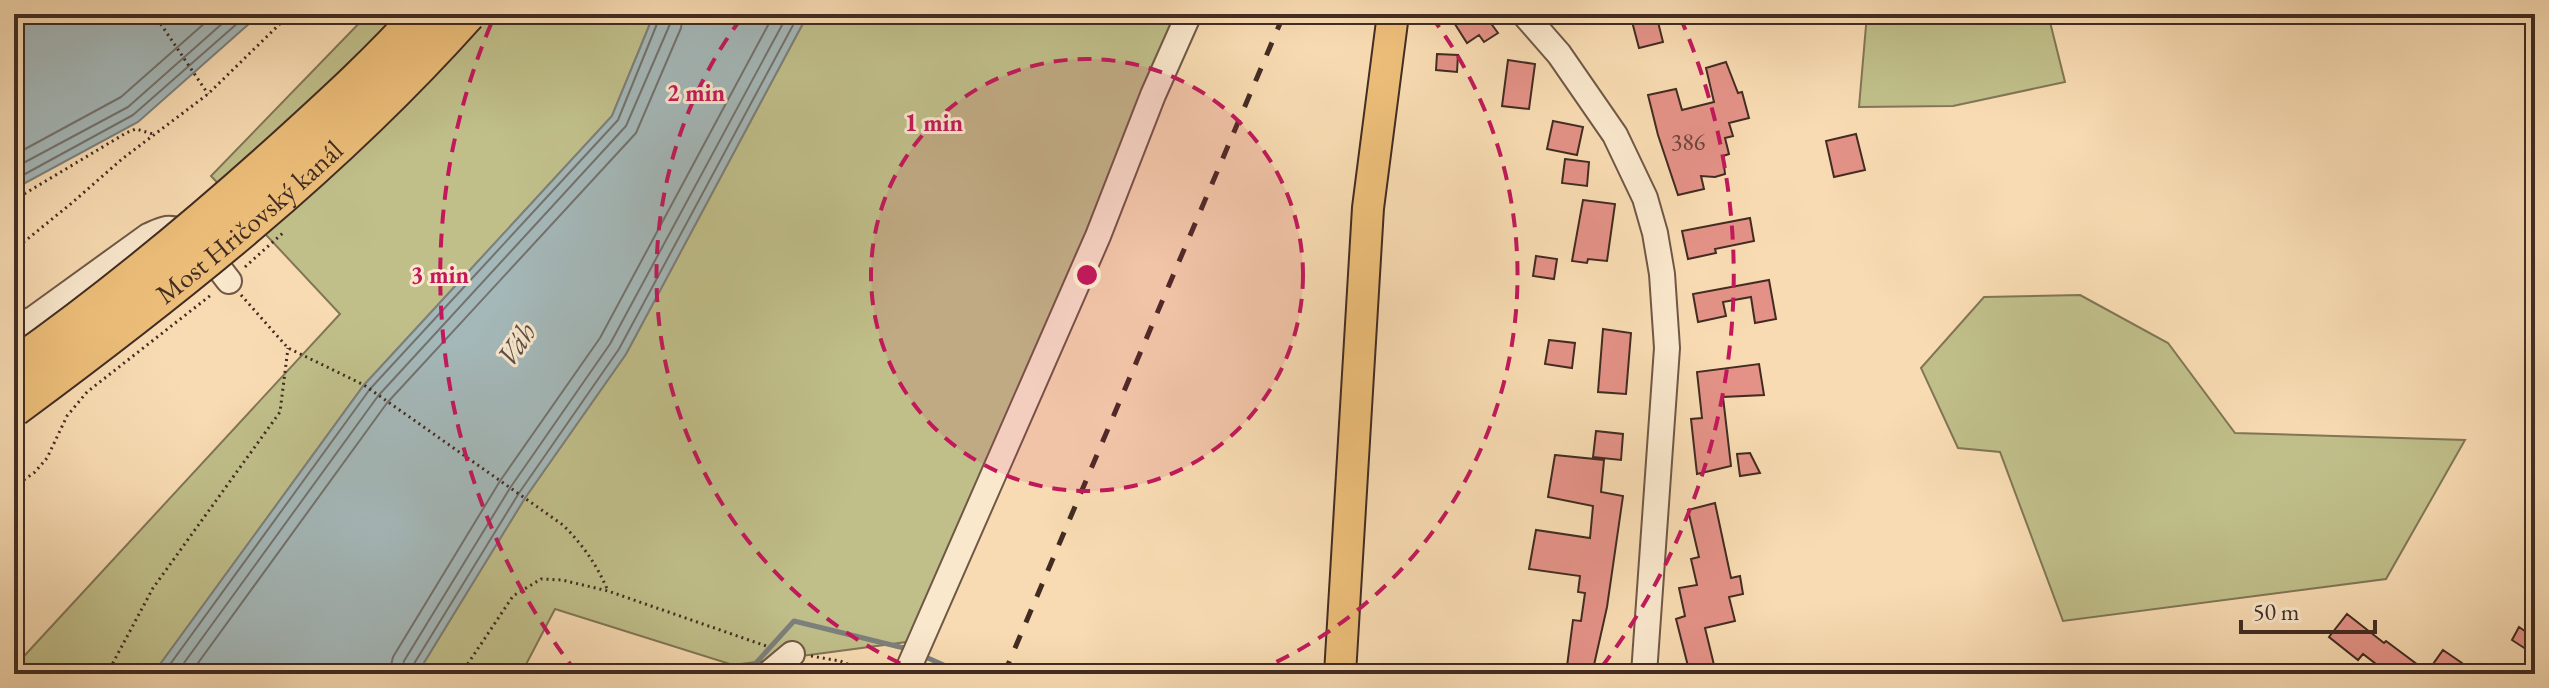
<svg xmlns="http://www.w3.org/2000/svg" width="2549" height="688" font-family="'EB Garamond',serif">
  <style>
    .green { fill: #c0bf8a; stroke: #817656; stroke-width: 2 }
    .water { fill: #a4b8b9; stroke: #7d807d; stroke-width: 2 }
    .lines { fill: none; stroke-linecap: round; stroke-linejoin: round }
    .shore { stroke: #73726e; stroke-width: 2 }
    .stream { stroke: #7d807d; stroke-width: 5 }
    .building { fill: #e49287; stroke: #422c22; stroke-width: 2 }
    .minor-casing { stroke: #705846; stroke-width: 28 }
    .major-casing { stroke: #422c22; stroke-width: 34 }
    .path { stroke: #422c22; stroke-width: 3; stroke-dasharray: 2 4; stroke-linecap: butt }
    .minor { stroke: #fae8cd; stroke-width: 24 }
    .major { stroke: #ecbe79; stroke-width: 30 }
    .rail { stroke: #422c22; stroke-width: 5; stroke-dasharray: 14 14; stroke-linecap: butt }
    .highway-bridge-casing { stroke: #422c22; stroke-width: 40; stroke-linecap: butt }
    .highway-bridge { stroke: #ecbe79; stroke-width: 36 }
    .ring { fill: none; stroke: #c2185b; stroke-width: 4; stroke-dasharray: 14 10 }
    .labels { text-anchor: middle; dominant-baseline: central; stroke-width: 6; stroke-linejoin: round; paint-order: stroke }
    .number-label { font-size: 24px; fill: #6a463b }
    .street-label { font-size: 28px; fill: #422c22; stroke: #fae8cd }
    .water-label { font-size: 30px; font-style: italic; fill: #5a4f48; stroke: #fae8cd }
    .centre { fill: #c2185b; stroke: #fae8cd; stroke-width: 4 }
    .ring-label { font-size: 24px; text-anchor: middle; font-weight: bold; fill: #c2185b; stroke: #fae8cd; stroke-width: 6; stroke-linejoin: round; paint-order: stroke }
  </style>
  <rect width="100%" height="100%" fill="#f8dbb2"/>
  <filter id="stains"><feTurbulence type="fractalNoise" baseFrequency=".0025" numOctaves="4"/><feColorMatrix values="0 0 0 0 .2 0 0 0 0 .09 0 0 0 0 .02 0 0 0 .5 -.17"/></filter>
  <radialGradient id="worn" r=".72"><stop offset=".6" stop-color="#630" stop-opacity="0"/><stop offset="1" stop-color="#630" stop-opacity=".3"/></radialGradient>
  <path class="green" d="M368,14h286l-42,102 -248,269 -211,289h-139v-7l326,-353 -129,-138z
    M808,14h377l-271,627 -181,24 -178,-56 -34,65h-104l108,-176 101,-144z
    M1867,14h181l17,68 -112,24 -94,1z
    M2080,295l88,48 67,90 230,7 -79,139 -323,42 -63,-169 -42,-4 -37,-80 63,-71z"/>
  <path class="water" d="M14,14h246l-122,108 -124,67z
    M654,14h154l-182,340 -101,144 -108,176h-264l211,-289 248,-269z"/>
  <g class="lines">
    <path class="shore" d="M14,155l107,-58 94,-83
      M14,168l114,-61 105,-93
      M14,180l119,-65 115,-101
      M163,674l207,-285 248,-269 43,-106
      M176,674l202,-278 248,-270 44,-102 1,-10
      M190,674l197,-271 249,-270 45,-105 2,-14
      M389,674l4,-17 107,-176 100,-143 174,-324
      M401,674l3,-13 106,-173 100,-144 178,-330
      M411,674l1,-7 107,-174 100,-144 180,-335"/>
    <path class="stream" d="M921,655l43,19
      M746,674l48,-53 114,28"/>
  </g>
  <path class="building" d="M1463,14h21l14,19 -14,9 -5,-7 -12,8 -14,-22z
    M1630,14h26l7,28 -24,6z
    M1437,54l21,1 -1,17 -21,-2z
    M1508,60l27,4 -6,45 -27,-3z
    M1726,62l12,31 4,-1 7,26 -20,5 4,13 -8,2 4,16 -6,2 2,18 -10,3 -14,-1 3,13 -26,6 -20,-60 -10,-40 28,-6 6,21 32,-8 -8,-34z
    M1553,121l30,6 -6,28 -30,-6z
    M1856,134l9,36 -31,7 -8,-36z
    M1565,159l24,3 -2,24 -25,-3z
    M1583,200l32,4 -8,57 -19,-2 -1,4 -15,-2z
    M1750,218l4,23 -39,8 1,4 -28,6 -6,-28z
    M1536,256l21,3 -3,20 -21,-3z
    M1769,280l7,39 -21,4 -4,-26 -28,5 3,14 -28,6 -5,-28z
    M1603,329l28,4 -5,61 -28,-2z
    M1549,340l26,3 -3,25 -27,-4z
    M1759,364l5,31 -41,2 8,69 -34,8 -6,-55 11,-1 -5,-46z
    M1596,431l27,3 -2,26 -28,-3z
    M1750,453l10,20 -20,3 -3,-22z
    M1555,455l49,5 -3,32 22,4 -16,111 -15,67h-26l7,-54 8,1 4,-28 -7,-1 2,-16 -51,-7 7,-39 54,8 3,-32 -45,-9z
    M1715,503l16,75 9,-2 3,18 -14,3 6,24 -30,7 10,41 -25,5 -14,-55 9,-3 -6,-28 18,-3 -6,-26 8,-2 -11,-47z
    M2347,614l37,29 2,-2 32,24 -7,9h-22l-26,-20 -5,6 -29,-23z
    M2519,627l16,11v17l-23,-15z
    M2443,650l35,24h-52z"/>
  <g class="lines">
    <g class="minor-casing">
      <path id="minor" d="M1524,14l35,40 56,81 30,63 10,35 7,41 5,74 -23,326
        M14,327l19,-8 115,-83c5,-2 12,-6 18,-7 28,-3 48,34 63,52
        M768,674l24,-20
        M906,674l192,-438 55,-141 36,-81"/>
    </g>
    <g class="major-casing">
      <path id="major" d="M1340,674l28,-466 25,-194"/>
    </g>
    <path class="path" d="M154,14l54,80
      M14,200l112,-67 10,-4 17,5
      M14,250l59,-48 49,-43 86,-65 82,-80
      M245,267l39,-35
      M241,295l47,53 76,37 199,140c20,20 34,40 45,66
      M14,487l21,-15 12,-14 20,-42 20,-24 124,-97
      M811,656l29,5 32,13
      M107,674l46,-86 127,-176 8,-64
      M461,674l52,-78 28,-17 21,1 46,11 161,56"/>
    <use href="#minor" class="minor"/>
    <use href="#major" class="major"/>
    <path class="rail" d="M1004,674l280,-660"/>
    <g class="highway-bridge-casing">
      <g id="highway-bridge">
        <path d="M14,367c98,-69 188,-144 276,-224 45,-41 91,-83 132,-129"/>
        <path id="s1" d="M14,408c161,-119 319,-244 453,-394"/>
      </g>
    </g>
    <use href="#highway-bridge" class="highway-bridge"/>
  </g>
  <circle cx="1087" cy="275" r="216" fill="#c2185b" fill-opacity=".12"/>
  <g class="ring">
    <circle cx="1087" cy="275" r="216"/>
    <path d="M922 673A431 431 0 0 1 743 16M1431 16A431 431 0 0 1 1252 673"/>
    <path d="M577 673A647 647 0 0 1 494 17M1680 17A647 647 0 0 1 1597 673"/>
  </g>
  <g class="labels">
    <g class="number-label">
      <text x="1688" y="141">386</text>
    </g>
    <g class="street-label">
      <text stroke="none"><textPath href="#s1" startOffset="300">Most Hričovský kanál</textPath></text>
    </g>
    <g class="water-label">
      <text transform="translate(516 344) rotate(-56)">Váh</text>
    </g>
  </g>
  <circle cx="1087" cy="275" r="12" class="centre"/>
  <g class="ring-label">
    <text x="696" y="101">2 min</text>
    <text x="934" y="131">1 min</text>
    <text x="440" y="283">3 min</text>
  </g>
  <rect width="2549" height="688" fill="none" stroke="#f8dbb2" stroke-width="48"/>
  <rect x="16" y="16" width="2517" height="656" fill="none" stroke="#422c22" stroke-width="4"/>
  <rect x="24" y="24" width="2501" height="640" fill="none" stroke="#422c22" stroke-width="2"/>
  <path d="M2241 620v12h134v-12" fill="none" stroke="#422c22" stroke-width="4"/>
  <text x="2253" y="620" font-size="24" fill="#422c22" stroke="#fae8cd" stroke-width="6" paint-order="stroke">50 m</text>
  <rect width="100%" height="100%" filter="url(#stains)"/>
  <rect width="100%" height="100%" fill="url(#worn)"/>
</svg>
